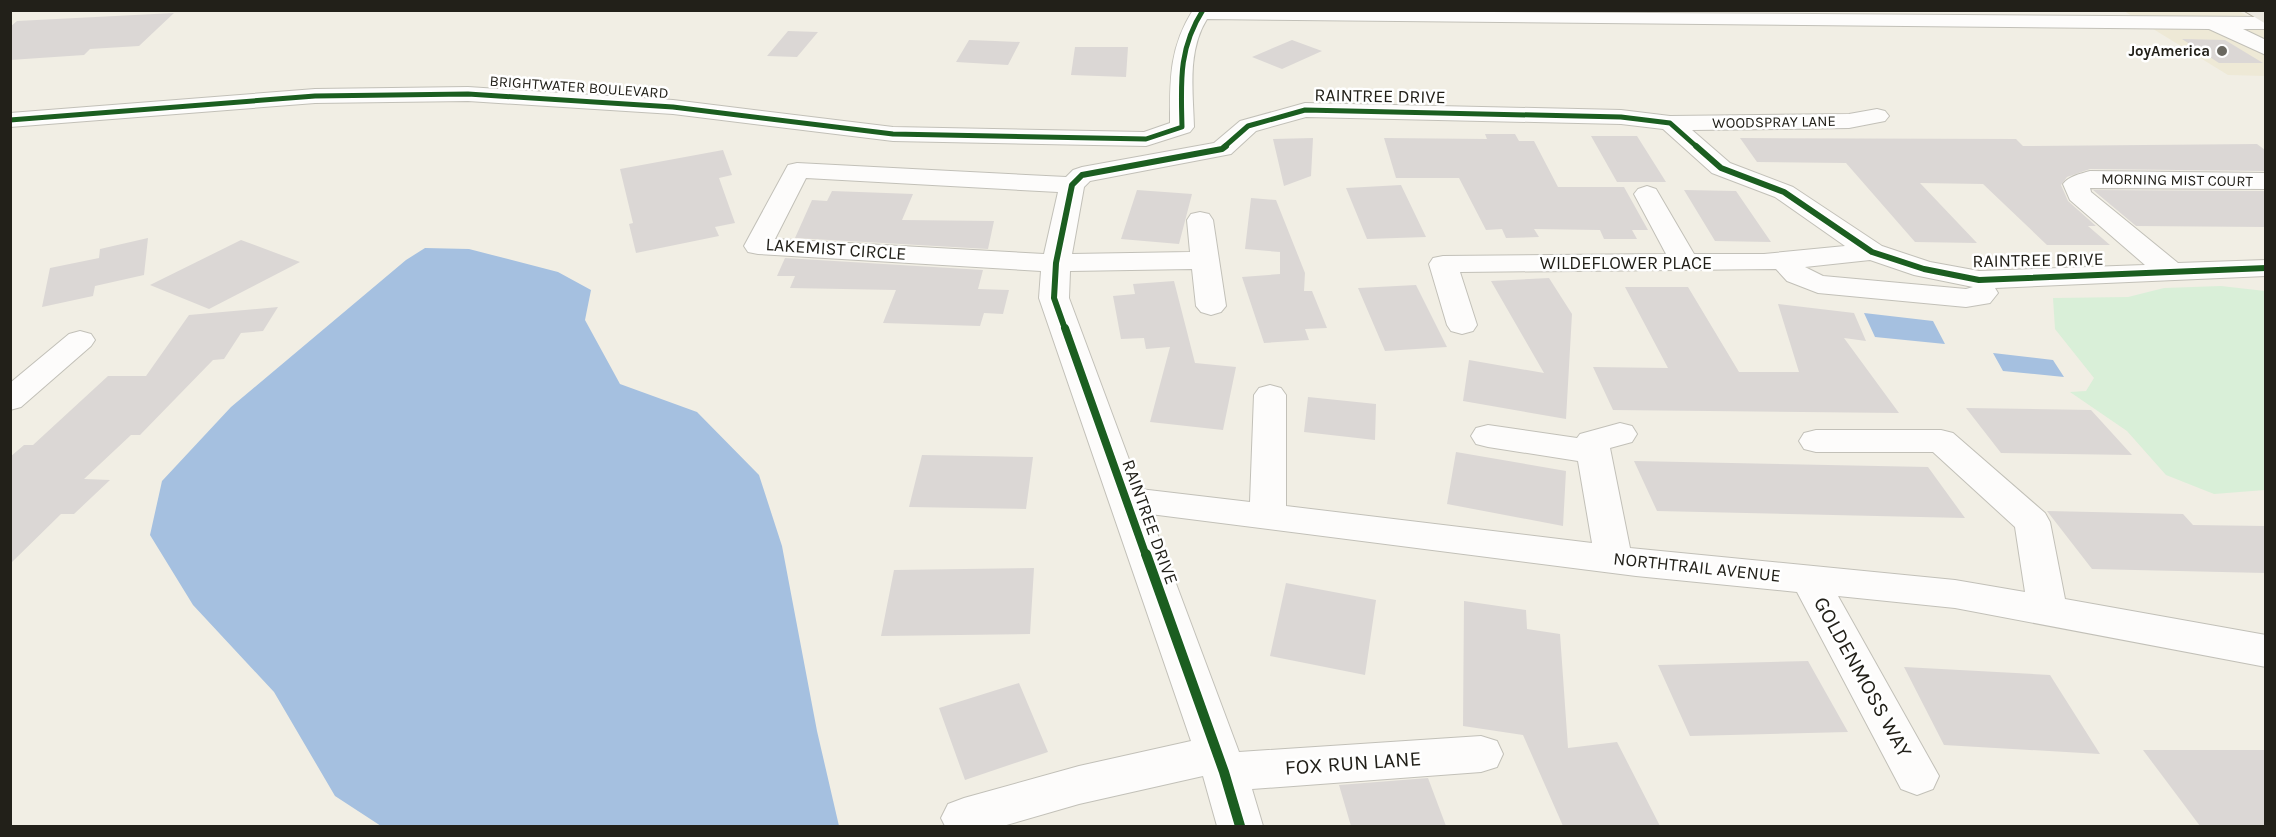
<svg xmlns="http://www.w3.org/2000/svg" width="2276" height="837" font-family="Karla,sans-serif">
  <style>
    .built { fill: #eee9d6 }
    .green { fill: #d9efd8 }
    .water { fill: #a5c0e0 }
    .building { fill: #dbd7d5 }
    .lines { fill: none; stroke-linecap: round; stroke-linejoin: round }
    .minor-casing { stroke: #c2c0b8; stroke-width: 2 }
    .major-casing { stroke: #aea897; stroke-width: 2 }
    .minor { fill: #fdfcfb; fill-rule: evenodd }
    .major { fill: #ebe8e0; fill-rule: evenodd }
    .cycleway-far3-casing { stroke: #fff; stroke-width: 8 }
    .cycleway-far2-casing { stroke: #fff; stroke-width: 9 }
    .cycleway-far1-casing { stroke: #fff; stroke-width: 11 }
    .cycleway-casing { stroke: #fff; stroke-width: 14 }
    .cycleway-far3 { stroke: #1b5e20; stroke-width: 5 }
    .cycleway-far2 { stroke: #1b5e20; stroke-width: 6 }
    .cycleway-far1 { stroke: #1b5e20; stroke-width: 8 }
    .cycleway { stroke: #1b5e20; stroke-width: 10 }
    .poi-dot { fill: #6a6860; stroke: #fff; stroke-width: 2 }
    .labels { text-anchor: middle; dominant-baseline: central; stroke-width: 5; stroke-linejoin: round; paint-order: stroke }
    .far-poi-label { font-size: 15px; font-weight: bold; fill: #222019; stroke: #fff; text-anchor: end }
    .far-street-label { font-size: 15px; fill: #222019; stroke: #fff }
    .street-label { font-size: 18px; fill: #222019; stroke: #fff }
    .near-street-label { font-size: 21px; fill: #222019; stroke: #fff }
  </style>
  <rect width="100%" height="100%" fill="#f1eee4"/>
  <path class="built" d="M2124,11h115l26,15v50l-37,-1z"/>
  <path class="green" d="M2221,286l44,5v199l-51,4 -48,-19 -39,-44 -57,-39 16,-1 8,-13 -39,-49 -2,-31 75,-1 36,-9z"/>
  <path class="water" d="M425,248l44,1 89,23 33,18 -6,30 35,64 77,28 62,63 23,71 35,185 22,95h-458l-46,-30 -61,-104 -81,-87 -43,-70 12,-54 69,-74 175,-147z
    M1864,313l69,8 12,23 -70,-7z
    M1993,353l60,7 11,17 -61,-6z"/>
  <path class="building" d="M174,13l-35,33 -49,3 -6,6 -74,5v-33l7,-6z
    M788,31l30,1 -21,25 -30,-1z
    M2182,39l43,1 38,23h-44z
    M969,40l26,1 25,1 -12,23 -52,-3z
    M1292,40l30,11 -40,18 -30,-12z
    M1075,47h53l-2,30 -55,-2z
    M1485,134h30l4,7h15l24,46h66l24,43h-16l5,9h-33l-4,-9 -66,-1 5,8 -33,1 -4,-9 -16,1 -27,-52h-63l-12,-40 103,1z
    M1591,136h46l29,46h-49z
    M1313,138l-2,38 -27,10 -11,-47z
    M1740,138l276,1 7,7 234,-2 8,6v21l-175,-2 -23,8 -6,8 7,16 28,25h-8l22,19h-63l-64,-61 -63,-1 57,60 -62,-1 -69,-79 -89,-1z
    M723,150l9,25 -13,3 16,45 -20,4 4,9 -83,17 -7,-29 4,-1 -13,-54z
    M1401,185l25,52 -59,2 -21,-51z
    M1137,190l55,4 -13,50 -58,-5z
    M1684,190l52,1 35,51 -56,-1z
    M2093,190l172,1v36l-129,-1z
    M832,191l81,3 -11,26 92,1 -6,28 -193,-11 17,-38 15,1z
    M1251,198l25,2 29,73 -1,18h8l15,37 -22,1 4,11 -45,3 -22,-66 38,-3v-22l-35,-3z
    M148,238l-4,37 -49,11 -2,10 -51,11 8,-39 49,-10 1,-9z
    M241,240l59,22 -91,47 -59,-24z
    M785,258l198,12 -5,19 31,1 -6,24 -19,-1 -4,13 -97,-3 13,-33 -106,-2 5,-12h-18z
    M1549,278l23,36 -6,105 -103,-18 6,-41 75,13 -53,-92z
    M1174,281l21,82 41,4 -13,63 -73,-8 20,-75 -24,2 -2,-11 -23,1 -8,-43 22,-2 -2,-10z
    M1416,285l31,62 -62,4 -27,-63z
    M1625,287h63l51,85h60l-21,-68 76,9 12,28 -22,-3 55,75 -286,-3 -20,-43 75,1z
    M278,307l-15,24 -22,2 -17,26 -11,1 -73,75h-9l-47,44 26,1 -36,34h-13l-51,50v-107l14,-12h9l75,-69h38l43,-61z
    M1308,397l68,7 -1,36 -71,-8z
    M1966,408l125,2 41,45 -131,-2z
    M1456,452l110,19 -3,55 -116,-22z
    M922,455l111,2 -7,52 -117,-2z
    M1634,461l294,6 37,51 -308,-7z
    M2047,511l136,3 10,11 72,1v47l-173,-4z
    M1034,568l-4,66 -149,2 13,-66z
    M1286,583l90,17 -11,75 -95,-19z
    M1464,601l62,9 1,19 33,5 8,114 49,-6 43,84h-97l-40,-91 -60,-9z
    M1808,661l40,71 -158,4 -32,-71z
    M1904,667l146,8 50,79 -156,-9z
    M1019,683l29,69 -83,28 -26,-72z
    M2143,750h122v76h-65z
    M1428,778l18,48h-95l-12,-41z"/>
  <g class="lines">
    <g class="minor-casing">
      <path id="minor" d="M1193,10l1073,7v12h-23l23,11v15l-57,-26 -1002,-10c-20,32 -14,72 -13,108l-4,5 -44,14 -253,-5 -220,-27 -205,-13 -153,2 -305,24v-14l305,-24 153,-2 205,13 220,27 251,5 26,-9c0,-43 -1,-75 23,-113z
        M1305,103l316,7 49,6 179,-2 28,-5 8,2 4,5 -4,5 -36,7 -157,2 38,33 63,24 89,59 48,16 49,9 166,-6 -75,-65 -7,-16c6,-8 17,-10 27,-13l176,2v16l-176,-1 1,4 87,71 88,-3v16l-271,12 3,5 -8,10 -24,4 -148,-14 -31,-12 -11,-12 -316,3 17,53 -4,6 -11,3 -11,-3 -4,-6 -18,-61 4,-6 10,-2 223,-2 -32,-60 4,-5 9,-3 9,3 38,65h70l81,-8 -70,-49 -63,-24 -49,-44 -42,-5 -315,-7 -50,14 -25,23 -141,27 -6,6 -12,67 118,-2 -3,-32 4,-6 9,-2 9,2 4,6 13,86 -5,6 -10,3 -10,-3 -5,-6 -4,-37 -122,2 -1,27 71,191 110,13 4,-107 5,-7 11,-3 11,3 5,7v111l306,37 -14,-82 -90,-14 -12,-3 -5,-8 5,-8 12,-3 89,13 3,-4 40,-11 12,3 5,8 -5,8 -22,6 20,100 325,32 70,12 -10,-65 -82,-75h-117l-12,-3 -5,-8 5,-8 12,-3h125l12,3 92,80 5,9 15,77 201,36v32l-311,-59 -117,-12 101,180 -6,13 -16,6 -16,-6 -104,-197 -161,-16 -486,-62 89,238 242,-16 16,5 6,13 -6,13 -16,5 -229,17 11,37h-46l-14,-50 -124,28 -76,22h-58l-4,-8 7,-14 16,-6 115,-32 112,-25 -152,-443 2,-27 -283,-17 -10,-2 -4,-6 44,-81 9,-2 269,14 7,-7 9,-3 132,-24 26,-22zM806,178l252,14 -14,62 -269,-15zM1870,260l44,15 59,12 -7,2 -143,-13 -18,-9z
        M80,331l11,3 4,6 -4,6 -70,61 -11,3v-27l59,-49z"/>
    </g>
    <g class="major-casing">
      <path id="major" d="M2243,10h23v14z"/>
    </g>
    <use href="#minor" class="minor"/>
    <use href="#major" class="major"/>
    <g class="cycleway-far3-casing">
      <path id="cycleway-far3" d="M10,120l305,-24 153,-2 205,13 220,27 253,5 36,-12c-1,-44 -4,-78 21,-117
        M1224,147l24,-21 57,-16 316,7 49,6 27,24"/>
    </g>
    <g class="cycleway-far2-casing">
      <path id="cycleway-far2" d="M1696,146l25,22 63,24 88,60 52,17 55,11 287,-12
        M1065,329l-11,-31 2,-35 16,-78 10,-10 140,-26 4,-3"/>
    </g>
    <g class="cycleway-far1-casing">
      <path id="cycleway-far1" d="M1065,328l81,228"/>
    </g>
    <g class="cycleway-casing">
      <path id="cycleway" d="M1146,554l78,218 16,54"/>
    </g>
    <use href="#cycleway-far3" class="cycleway-far3"/>
    <use href="#cycleway-far2" class="cycleway-far2"/>
    <use href="#cycleway-far1" class="cycleway-far1"/>
    <use href="#cycleway" class="cycleway"/>
  </g>
  <circle class="poi-dot" cx="2222" cy="51" r="6"/>
  <g class="labels">
    <g class="far-poi-label">
      <text x="2210" y="51">JoyAmerica</text>
    </g>
    <g class="far-street-label">
      <text transform="translate(579 87) rotate(4)">BRIGHTWATER BOULEVARD</text>
      <text transform="translate(1774 122) rotate(-1)">WOODSPRAY LANE</text>
      <text transform="translate(2177 180) rotate(1)">MORNING MIST COURT</text>
    </g>
    <g class="street-label">
      <text transform="translate(1380 96) rotate(1)">RAINTREE DRIVE</text>
      <text transform="translate(836 249) rotate(4)">LAKEMIST CIRCLE</text>
      <text transform="translate(2038 260) rotate(-1)">RAINTREE DRIVE</text>
      <text x="1626" y="263">WILDEFLOWER PLACE</text>
      <text transform="translate(1150 522) rotate(70)">RAINTREE DRIVE</text>
      <text transform="translate(1697 567) rotate(6)">NORTHTRAIL AVENUE</text>
    </g>
    <g class="near-street-label">
      <text transform="translate(1863 677) rotate(61)">GOLDENMOSS WAY</text>
      <text transform="translate(1353 763) rotate(-4)">FOX RUN LANE</text>
    </g>
  </g>
  <rect width="2276" height="837" fill="none" stroke="#222019" stroke-width="24"/>
</svg>
